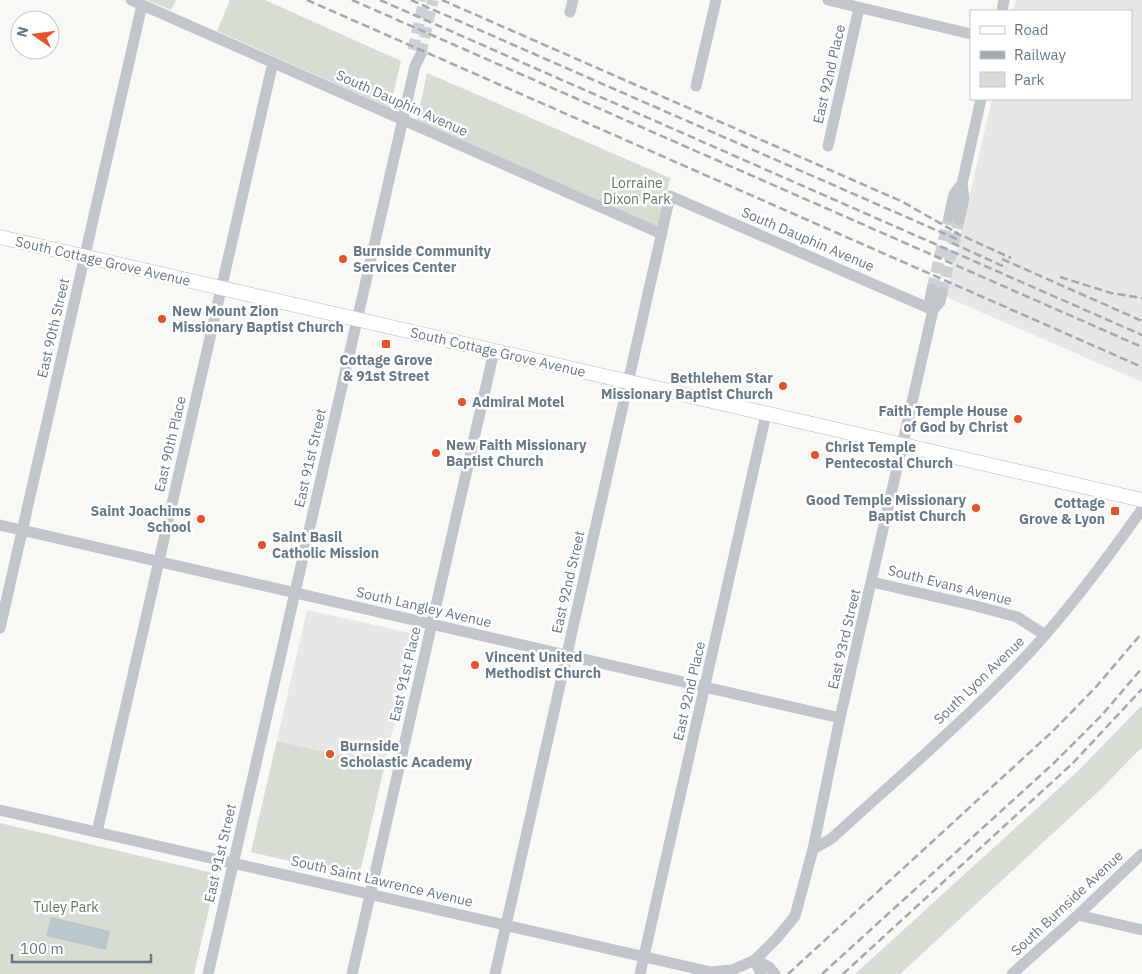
<svg xmlns="http://www.w3.org/2000/svg" width="1142" height="974" font-family="'IBM Plex Sans',sans-serif">
  <style>
    .built { fill: #e6e7e6 }
    .green { fill: #d8ddd4 }
    .water { fill: #b9c6ca }
    .lines { fill: none; stroke-linecap: round; stroke-linejoin: round }
    .minor-tunnel { stroke: #ccd2d4; stroke-width: 11; stroke-dasharray: 11 5.5; stroke-linecap: butt }
    .major-casing { stroke: #b4babe; stroke-width: 15 }
    .minor { stroke: #c1c6ca; stroke-width: 11 }
    .major { stroke: #fff; stroke-width: 14 }
    .rail { stroke: #a2aab0; stroke-width: 2.5; stroke-dasharray: 8 4; stroke-linecap: butt }
    .poi-dot { fill: #eb5122; stroke: #fff; stroke-width: 2 }
    .labels { text-anchor: middle; dominant-baseline: central; stroke-width: 5; stroke-linejoin: round; paint-order: stroke }
    .street-label { font-size: 14px; fill: #667988; stroke: #fff }
    .park-label { font-size: 14px; fill: #667961; stroke: #fff }
    .poi-label { font-size: 14px; font-weight: bold; fill: #667988; stroke: #fff; text-anchor: start }
  </style>
  <rect width="100%" height="100%" fill="#f8f8f5"/>
  <path class="built" d="M1016,0h126v382l-196,-85 46,-198h139v-88h-118z
    M307,610l108,24 -56,243 -108,-25z"/>
  <path class="green" d="M147,0h29l-5,10z
    M230,0h35l136,61 -11,47 -173,-77z
    M427,73l243,105 -11,49 -242,-107z
    M1142,705v42l-41,42 -201,185h-45l223,-203z
    M277,741l107,25 -25,111 -108,-25z
    M0,823l217,51 -23,100h-194z"/>
  <path class="water" d="M51,917l59,14 -4,19 -60,-14z"/>
  <g class="lines">
    <path class="minor-tunnel" d="M413,50l11,-50
      M421,54l12,-54
      M932,289l17,-72
      M942,293l17,-73"/>
    <g class="major-casing">
      <path id="major" d="M0,237l1142,263"/>
    </g>
    <path class="minor" d="M131,0l531,234
      M828,0l143,34
      M1002,11l2,-11
      M570,12l3,-12
      M696,86l20,-86
      M828,146l31,-138
      M949,217l5,-23 8,-10
      M959,220l5,-22 -2,-14 19,-85
      M933,310l7,-8 2,-9
      M0,525l840,193
      M872,582l104,24 41,11 28,18
      M0,628l142,-623
      M0,810l711,162 21,-2 23,-10 22,-22 18,-22 18,-67 27,-131 93,-408 -3,-11 2,-10
      M97,832l176,-770
      M813,849l18,-10c67,-61 137,-121 199,-187 41,-45 77,-93 112,-143
      M1078,915l64,15
      M755,960l14,7 6,7
      M755,960l6,14
      M208,974l207,-908 6,-12
      M352,974l142,-623
      M495,974l175,-778 263,114
      M640,974l126,-560
      M1012,974l66,-59 64,-61"/>
    <use href="#major" class="major"/>
    <path class="rail" d="M307,0l835,367
      M352,0l790,347
      M380,0l762,335
      M411,0l550,241
      M442,0l461,202 56,32
      M954,232l57,26
      M952,243l55,25
      M1002,259l140,62
      M1060,277l51,16 31,5
      M788,974l266,-244 41,-42 47,-55
      M822,974l232,-211 48,-48 40,-47
      M843,974l230,-211 69,-74"/>
  </g>
  <g class="poi-dot">
    <circle cx="343" cy="259" r="5"/>
    <circle cx="162" cy="319" r="5"/>
    <rect x="381" y="339" width="10" height="10" rx="2.5"/>
    <circle cx="783" cy="386" r="5"/>
    <circle cx="462" cy="402" r="5"/>
    <circle cx="1018" cy="419" r="5"/>
    <circle cx="436" cy="453" r="5"/>
    <circle cx="815" cy="455" r="5"/>
    <circle cx="976" cy="508" r="5"/>
    <rect x="1110" y="506" width="10" height="10" rx="2.5"/>
    <circle cx="201" cy="519" r="5"/>
    <circle cx="262" cy="545" r="5"/>
    <circle cx="475" cy="665" r="5"/>
    <circle cx="330" cy="754" r="5"/>
  </g>
  <g class="labels">
    <g class="street-label">
      <text transform="translate(829 74) rotate(-77)">East 92nd Place</text>
      <text transform="translate(402 103) rotate(24)">South Dauphin Avenue</text>
      <text transform="translate(808 239) rotate(23)">South Dauphin Avenue</text>
      <text transform="translate(103 261) rotate(13)">South Cottage Grove Avenue</text>
      <text transform="translate(53 328) rotate(-77)">East 90th Street</text>
      <text transform="translate(498 352) rotate(13)">South Cottage Grove Avenue</text>
      <text transform="translate(170 444) rotate(-77)">East 90th Place</text>
      <text transform="translate(310 458) rotate(-77)">East 91st Street</text>
      <text transform="translate(568 582) rotate(-77)">East 92nd Street</text>
      <text transform="translate(950 585) rotate(14)">South Evans Avenue</text>
      <text transform="translate(424 607) rotate(13)">South Langley Avenue</text>
      <text transform="translate(844 639) rotate(-77)">East 93rd Street</text>
      <text transform="translate(405 674) rotate(-77)">East 91st Place</text>
      <text transform="translate(979 680) rotate(-44)">South Lyon Avenue</text>
      <text transform="translate(689 691) rotate(-77)">East 92nd Place</text>
      <text transform="translate(220 853) rotate(-77)">East 91st Street</text>
      <text transform="translate(382 881) rotate(13)">South Saint Lawrence Avenue</text>
      <text transform="translate(1067 903) rotate(-43)">South Burnside Avenue</text>
    </g>
    <g class="park-label">
      <text x="637" y="183">Lorraine<tspan x="637" dy="16">Dixon Park</tspan></text>
      <text x="66" y="907">Tuley Park</text>
    </g>
    <g class="poi-label">
      <text x="353" y="251">Burnside Community<tspan x="353" dy="16">Services Center</tspan></text>
      <text x="172" y="311">New Mount Zion<tspan x="172" dy="16">Missionary Baptist Church</tspan></text>
      <text x="386" y="360" text-anchor="middle">Cottage Grove<tspan x="386" dy="16">&amp; 91st Street</tspan></text>
      <text x="773" y="378" text-anchor="end">Bethlehem Star<tspan x="773" dy="16">Missionary Baptist Church</tspan></text>
      <text x="472" y="402">Admiral Motel</text>
      <text x="1008" y="411" text-anchor="end">Faith Temple House<tspan x="1008" dy="16">of God by Christ</tspan></text>
      <text x="446" y="445">New Faith Missionary<tspan x="446" dy="16">Baptist Church</tspan></text>
      <text x="825" y="447">Christ Temple<tspan x="825" dy="16">Pentecostal Church</tspan></text>
      <text x="966" y="500" text-anchor="end">Good Temple Missionary<tspan x="966" dy="16">Baptist Church</tspan></text>
      <text x="1105" y="503" text-anchor="end">Cottage<tspan x="1105" dy="16">Grove &amp; Lyon</tspan></text>
      <text x="191" y="511" text-anchor="end">Saint Joachims<tspan x="191" dy="16">School</tspan></text>
      <text x="272" y="537">Saint Basil<tspan x="272" dy="16">Catholic Mission</tspan></text>
      <text x="485" y="657">Vincent United<tspan x="485" dy="16">Methodist Church</tspan></text>
      <text x="340" y="746">Burnside<tspan x="340" dy="16">Scholastic Academy</tspan></text>
    </g>
  </g>
  <rect x="970" y="10" width="162" height="90" fill="#ffffff" stroke="#c2c9cf"/>
  <rect x="980" y="26" width="25" height="8" fill="#ffffff" stroke="#c2c9cf"/>
  <text x="1014" y="35" font-size="15" fill="#667988">Road</text>
  <rect x="980" y="51" width="25" height="8" fill="#a2aab0" stroke="#c2c9cf"/>
  <text x="1014" y="60" font-size="15" fill="#667988">Railway</text>
  <rect x="980" y="72" width="25" height="15" fill="#d8ddd4" stroke="#c2c9cf"/>
  <text x="1014" y="85" font-size="15" fill="#667988">Park</text>
  <g transform="translate(35 35) rotate(284)"><circle r="24" fill="#ffffff" stroke="#c2c9cf"/>
  <path d="M0-4L9 19L0 12L-9 19Z" fill="#eb5122"/>
  <text y="-8" font-size="14" font-weight="bold" text-anchor="middle" fill="#667988">N</text>
  </g>
  <path d="M12 954v8h139v-8" fill="none" stroke="#667988" stroke-width="2.5"/>
  <text x="20" y="954" font-size="15" fill="#667988" stroke="#ffffff" stroke-width="4" paint-order="stroke">100 m</text>
</svg>
